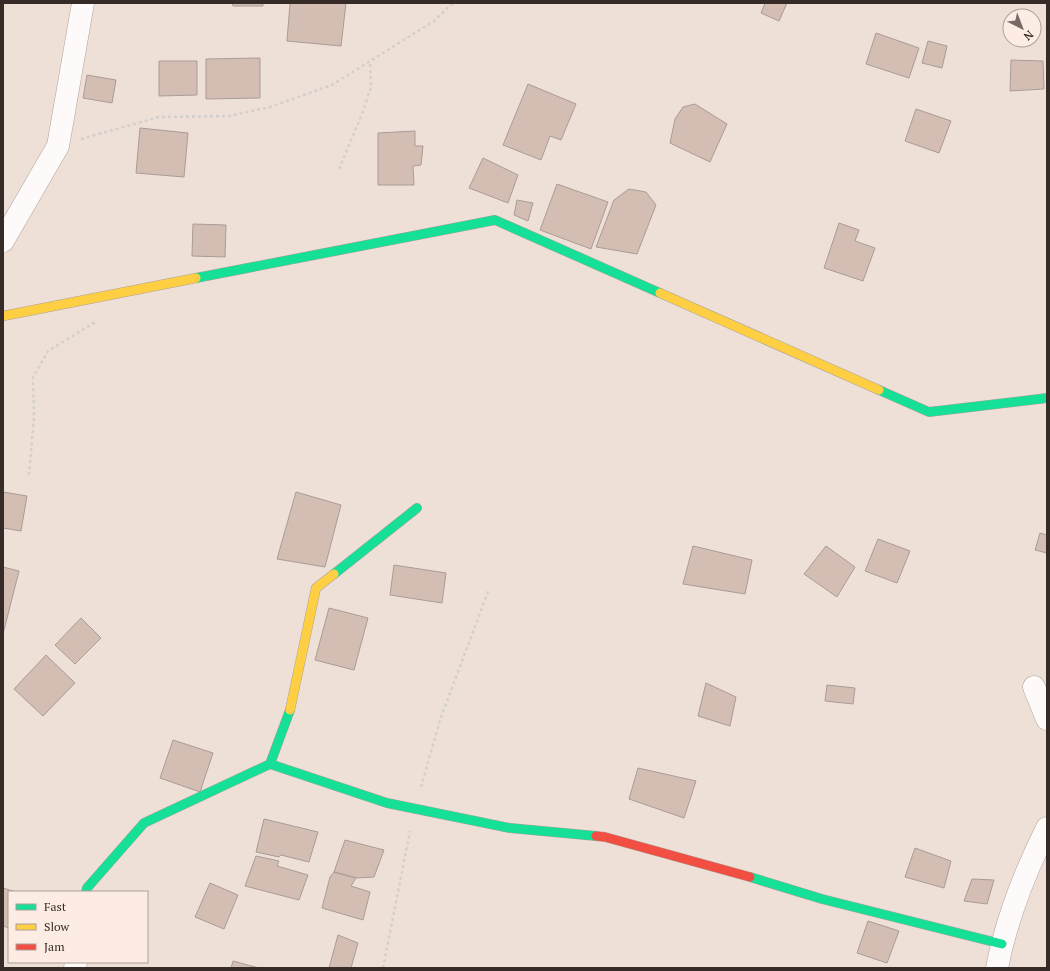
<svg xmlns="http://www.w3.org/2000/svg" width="1050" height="971" font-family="'PT Serif',serif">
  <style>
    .building { fill: #d4bdb3; stroke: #a89c97 }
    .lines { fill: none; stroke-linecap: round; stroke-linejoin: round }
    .street-casing { stroke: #aca19a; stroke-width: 23 }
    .fast-casing { stroke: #aca19a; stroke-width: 10 }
    .slow-casing { stroke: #aca19a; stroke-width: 10 }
    .jam-casing { stroke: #aca19a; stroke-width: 10 }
    .path { stroke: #d4cfcd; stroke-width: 2.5; stroke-dasharray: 3 3; stroke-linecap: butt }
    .street { stroke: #fdfaf9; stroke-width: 22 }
    .fast { stroke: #16e098; stroke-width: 9 }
    .slow { stroke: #ffcf43; stroke-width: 9 }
    .jam { stroke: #f24e42; stroke-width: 9 }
  </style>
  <rect width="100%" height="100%" fill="#efe0d7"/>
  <path class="building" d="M232,3h31v3h-30z
    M290,3h56l-5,43 -54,-5z
    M765,3h22l-8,18 -18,-8z
    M876,33l43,15 -10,30 -43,-14z
    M928,41l19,5 -5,22 -20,-5z
    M260,58v40l-54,1v-40z
    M1011,60l32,1 1,28 -34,2z
    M159,61h38v34l-38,1z
    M87,75l29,5 -4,23 -29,-5z
    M528,84l48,20 -15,36 -11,-4 -9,24 -38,-15z
    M695,104l32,20 -17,38 -40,-19 5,-24 8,-12z
    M916,109l35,12 -12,32 -34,-12z
    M140,128l48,5 -4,44 -48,-4z
    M415,131v15h8l-2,19 -8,1 1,19h-36v-52z
    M483,158l35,17 -10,28 -39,-15z
    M557,184l51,18 -17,47 -51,-19z
    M629,189l17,3 10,13 -19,49 -41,-7 18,-47z
    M517,200l16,3 -5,18 -14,-6z
    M839,223l20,7 -4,11 20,7 -12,33 -39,-13z
    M193,224l33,1 -1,32 -33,-1z
    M3,492l24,4 -6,35 -18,-3z
    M296,492l45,13 -16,62 -48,-8z
    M1040,533l7,2v18l-12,-3z
    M878,539l32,12 -13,32 -32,-12z
    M693,546l59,14 -7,34 -62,-10z
    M826,546l29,21 -18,30 -33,-23z
    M394,565l52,8 -4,30 -52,-8z
    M3,567l16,4 -16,63z
    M329,608l39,10 -14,52 -39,-10z
    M81,618l20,20 -26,26 -20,-19z
    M46,655l29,28 -32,33 -29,-27z
    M706,683l30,14 -6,29 -32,-10z
    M827,685l28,3 -2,16 -28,-3z
    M173,740l40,13 -13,39 -40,-14z
    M638,768l58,13 -12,37 -55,-19z
    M264,819l54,13 -9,30 -28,-7 -2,2 -23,-5z
    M345,840l39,10 -10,27 -18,1 -22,-6z
    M915,848l36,13 -7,27 -39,-11z
    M256,856l23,5 -2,5 31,9 -9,25 -54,-14z
    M334,872l22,6 -5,8 19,6 -7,28 -41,-12 8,-31z
    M972,879l22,1 -7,24 -23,-3z
    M210,883l28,12 -14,34 -29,-12z
    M3,888l13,4h-7v36l-6,-2z
    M868,921l31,10 -12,32 -30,-10z
    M338,935l20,8 -7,25h-22z
    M233,961l26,7h-28z"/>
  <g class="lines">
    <g class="street-casing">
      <path id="street" d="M3,241l55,-95 25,-143
        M1034,687l13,32
        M75,968l1,-6
        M997,968c9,-47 29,-98 50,-140"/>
    </g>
    <g class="fast-casing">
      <path id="fast" d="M196,278l299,-58 165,73
        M879,390l50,22 118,-14
        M334,574l83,-66
        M270,764l117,39 123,25 86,8
        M750,877l72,22 180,45
        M86,892l1,-4 57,-65 126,-59 20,-54"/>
    </g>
    <g class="slow-casing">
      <path id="slow" d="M660,293l219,97
        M3,316l193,-38
        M290,710l26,-122 18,-14"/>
    </g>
    <g class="jam-casing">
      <path id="jam" d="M596,836l9,1 145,40"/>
    </g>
    <path class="path" d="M81,139l78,-22 70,-1 41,-9 62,-22 102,-64 19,-18
      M339,169l23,-55 9,-27 -1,-25
      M29,475l5,-58 -1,-40 15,-26 49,-30
      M421,787l19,-67 49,-131
      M383,968l27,-137"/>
    <use href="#street" class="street"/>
    <use href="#fast" class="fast"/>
    <use href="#slow" class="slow"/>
    <use href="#jam" class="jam"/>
  </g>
  <rect width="1050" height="971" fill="none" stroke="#362b26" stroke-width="8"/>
  <rect x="8" y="891" width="140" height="72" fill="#fdece3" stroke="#ad9f97"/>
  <rect x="16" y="904" width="20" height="6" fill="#16e098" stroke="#ad9f97"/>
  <text x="44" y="911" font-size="12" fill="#362b26">Fast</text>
  <rect x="16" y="924" width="20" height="6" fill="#ffcf43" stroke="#ad9f97"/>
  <text x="44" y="931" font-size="12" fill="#362b26">Slow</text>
  <rect x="16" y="944" width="20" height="6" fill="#f24e42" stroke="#ad9f97"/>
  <text x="44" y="951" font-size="12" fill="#362b26">Jam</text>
  <g transform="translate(1022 28) rotate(138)"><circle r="19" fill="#fdece3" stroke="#ad9f97"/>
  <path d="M0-3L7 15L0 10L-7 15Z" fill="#776a64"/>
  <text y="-6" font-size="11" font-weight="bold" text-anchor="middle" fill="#362b26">N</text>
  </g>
</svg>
